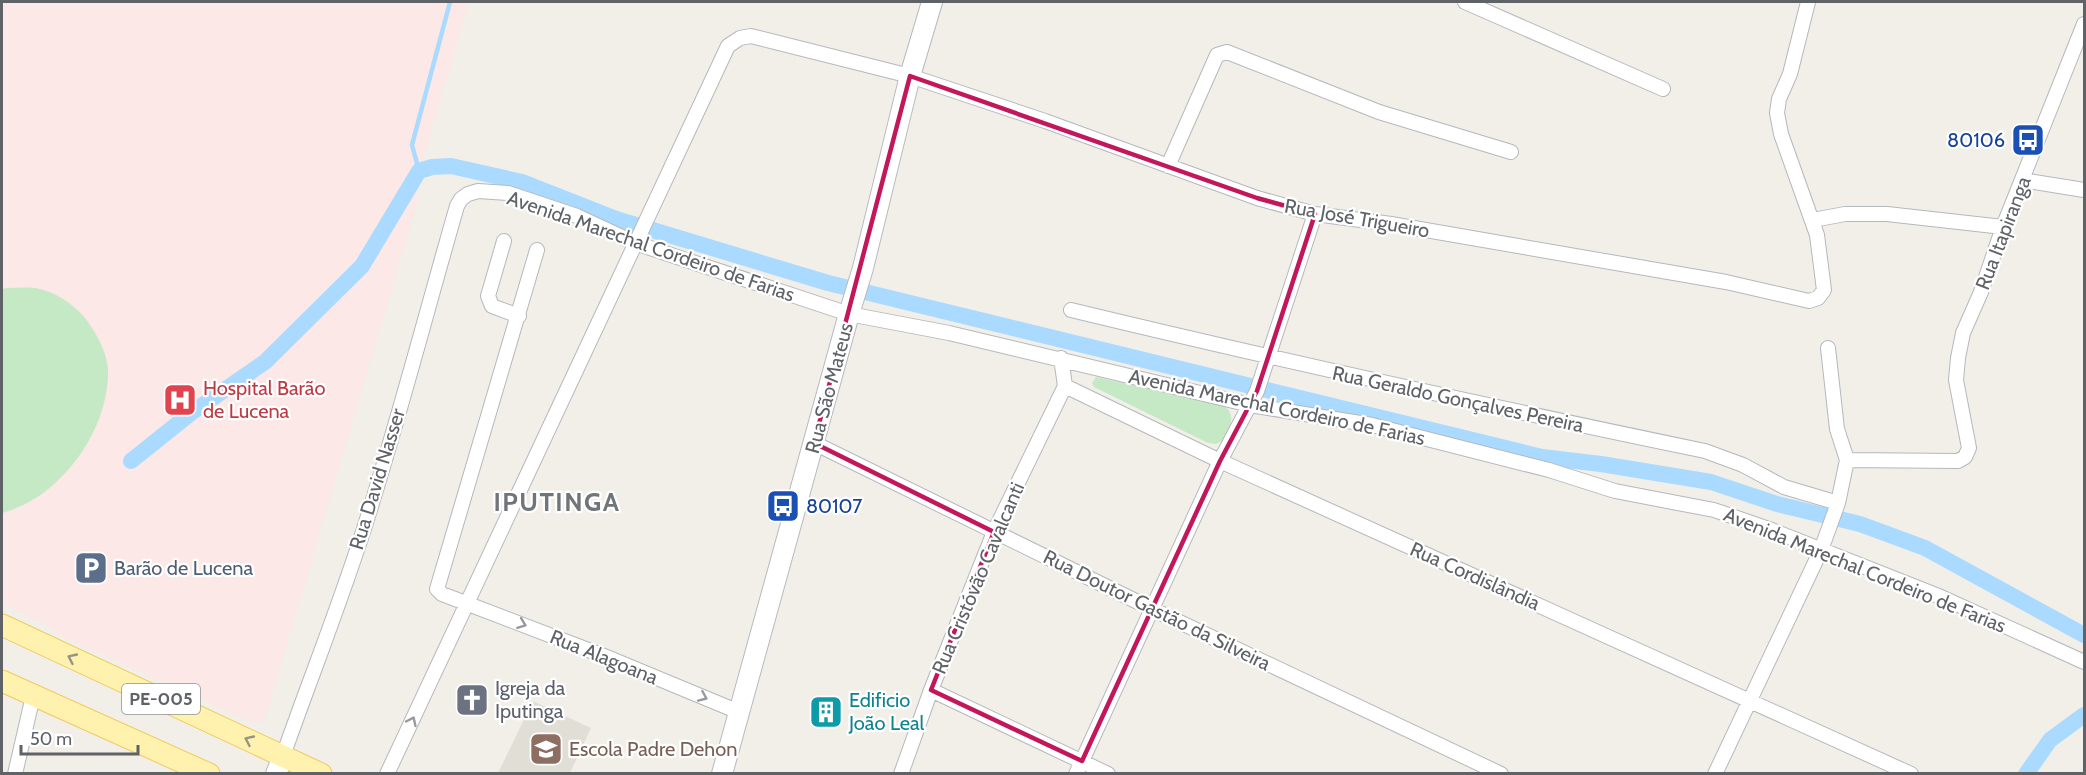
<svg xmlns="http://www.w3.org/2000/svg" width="2086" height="775" font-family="Cabin,sans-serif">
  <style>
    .education { fill: #e1ded6 }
    .medical { fill: #fce8e6 }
    .green { fill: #c5e8c5 }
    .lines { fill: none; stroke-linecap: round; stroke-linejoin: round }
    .stream { stroke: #aadaff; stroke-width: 4.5 }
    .canal { stroke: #aadaff; stroke-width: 16 }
    .street-casing { stroke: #b5b8bc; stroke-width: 16 }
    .secondary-casing { stroke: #b6babf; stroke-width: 22 }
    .primary-casing { stroke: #f2c960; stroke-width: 23 }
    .street { stroke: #fff; stroke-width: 14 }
    .secondary { stroke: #fff; stroke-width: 20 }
    .primary { stroke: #fff2af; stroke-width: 21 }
    .oneway { stroke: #979a9d }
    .oneway2 { stroke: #979581 }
    .marked { fill: none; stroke: #c2185b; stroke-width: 4.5; stroke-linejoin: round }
    .labels { text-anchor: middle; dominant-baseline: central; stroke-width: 4.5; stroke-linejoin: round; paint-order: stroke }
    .shield { fill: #fff; stroke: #8f9295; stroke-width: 1.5 }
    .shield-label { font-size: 18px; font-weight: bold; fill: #5f6368 }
    .transit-label { font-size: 20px; fill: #164399; stroke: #fff; text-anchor: end }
    .street-label { font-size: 20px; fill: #5f6368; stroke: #fff }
    .health-label { font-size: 20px; fill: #be3a42; stroke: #fff; text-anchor: start }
    .service-label { font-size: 20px; fill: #4e5e75; stroke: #fff; text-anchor: start }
    .worship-label { font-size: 20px; fill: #5b616d; stroke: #fff; text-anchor: start }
    .culture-label { font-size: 20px; fill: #0d838f; stroke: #fff; text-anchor: start }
    .education-label { font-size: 20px; fill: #785e54; stroke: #fff; text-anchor: start }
    .district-label { font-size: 26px; font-weight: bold; letter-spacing: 1.5px; fill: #70757a; stroke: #fff }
  </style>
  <rect width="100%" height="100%" fill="#f1efe8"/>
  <path class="education" d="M533,701l58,27 -21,45h-72z"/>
  <path class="medical" d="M2,2h467l-56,191 6,3 -155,526h-12l-194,-88 -7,-7 -49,-24z"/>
  <path class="green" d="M8,288c9,0 18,-1 27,0 20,3 42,18 53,34 10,14 20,33 20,50 0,60 -48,126 -106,141v-224z
    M1096,377l128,29c14,10 5,23 -2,35l-6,3 -8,-1 -114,-56 -2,-4z"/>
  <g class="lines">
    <path class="stream" d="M419,171l-7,-26 38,-143"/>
    <path class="canal" d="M131,461l60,-48 74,-51 97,-96 57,-95 13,-4 19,-1 71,16 94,37 212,64 714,174 59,7 110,18 66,22 83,20 65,24 159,87
      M2026,774l24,-34 34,-25"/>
    <g class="street-casing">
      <path id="street" d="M1465,2l198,87
        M1168,166l49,-111 10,-3 152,60 132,40
        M2022,180l62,10
        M1813,220l32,-6h42l116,13
        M504,241l-16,55 4,10 27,10
        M537,250l-100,339 5,5 162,62 135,56
        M1071,310c211,51 422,97 634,141l38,14 41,22 54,16
        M1061,358l4,28 155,75 691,313
        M814,443l338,166 349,165
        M1847,460l111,1 7,-4 4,-9 -13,-68 2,-22 5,-25 18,-41 22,-65 81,-203
        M931,690l177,84
        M283,756c28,-80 60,-159 85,-240 32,-102 59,-206 89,-310l4,-7 7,-5 10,-3 30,2 69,23 58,27 214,71 100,19 301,72 122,20 177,45 66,21 99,19 55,19 172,68 143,65
        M15,774l18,-78
        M387,774l341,-728 12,-8 11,-2 159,40 135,45 212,77 58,16 76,10 335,58 83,19 9,-3 6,-8 -7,-55 -36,-101 -4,-21 2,-14 11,-25 18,-72
        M901,774l30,-84 63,-158 71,-146
        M1076,774l144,-313 37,-70 58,-177
        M1715,774l106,-224 17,-47 9,-43 -10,-31 -9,-81"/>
    </g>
    <g class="secondary-casing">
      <path id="secondary" d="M276,774l7,-18
        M722,774l127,-460 14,-46 47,-192 22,-74"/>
    </g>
    <g class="primary-casing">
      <path id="primary" d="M2,625l319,149
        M2,681l207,93"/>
    </g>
    <use href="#street" class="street"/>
    <use href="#secondary" class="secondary"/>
    <use href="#primary" class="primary"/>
  </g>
  <defs><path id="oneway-chevron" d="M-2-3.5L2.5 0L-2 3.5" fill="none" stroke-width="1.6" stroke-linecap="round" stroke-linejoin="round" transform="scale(1.5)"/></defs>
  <g class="oneway">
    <use href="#oneway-chevron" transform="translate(522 624) rotate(21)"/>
    <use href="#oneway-chevron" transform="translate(703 697) rotate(23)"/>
    <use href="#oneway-chevron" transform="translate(412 721) rotate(-65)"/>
  </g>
  <g class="oneway2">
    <use href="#oneway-chevron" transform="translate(72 658) rotate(-155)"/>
    <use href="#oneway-chevron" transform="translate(249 740) rotate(-155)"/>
  </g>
  <path class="marked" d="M910,76l347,122 58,16 -58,177 -37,70 -138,300 -151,-71 63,-158 -180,-89z"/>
  <defs>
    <g id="bus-square" transform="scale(1.725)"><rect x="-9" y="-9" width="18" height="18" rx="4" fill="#1a4fb4" stroke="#fff"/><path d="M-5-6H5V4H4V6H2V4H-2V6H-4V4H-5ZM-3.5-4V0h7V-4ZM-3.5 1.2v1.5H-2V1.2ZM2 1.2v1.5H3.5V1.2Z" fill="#fff"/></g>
    <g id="hospital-square" transform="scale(1.725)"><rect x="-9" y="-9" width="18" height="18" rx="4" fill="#e0444e" stroke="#fff"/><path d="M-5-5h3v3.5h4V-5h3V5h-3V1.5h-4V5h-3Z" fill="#fff"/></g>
    <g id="parking-square" transform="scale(1.725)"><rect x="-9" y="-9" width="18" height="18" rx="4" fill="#5c6f8a" stroke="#fff"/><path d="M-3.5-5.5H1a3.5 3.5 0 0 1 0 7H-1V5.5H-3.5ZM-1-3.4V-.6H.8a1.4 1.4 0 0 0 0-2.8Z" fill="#fff"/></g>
    <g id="church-square" transform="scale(1.725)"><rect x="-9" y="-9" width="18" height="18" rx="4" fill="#6b7280" stroke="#fff"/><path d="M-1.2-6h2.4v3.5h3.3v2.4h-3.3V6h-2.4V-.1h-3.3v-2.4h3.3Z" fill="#fff"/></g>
    <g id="building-square" transform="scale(1.725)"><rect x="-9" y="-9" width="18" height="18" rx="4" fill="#0f9aa8" stroke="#fff"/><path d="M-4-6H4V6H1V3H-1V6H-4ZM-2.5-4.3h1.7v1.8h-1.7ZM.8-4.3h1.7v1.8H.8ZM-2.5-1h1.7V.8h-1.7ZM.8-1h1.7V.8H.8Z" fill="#fff"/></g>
    <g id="school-square" transform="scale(1.725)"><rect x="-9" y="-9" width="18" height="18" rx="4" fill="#8d6e63" stroke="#fff"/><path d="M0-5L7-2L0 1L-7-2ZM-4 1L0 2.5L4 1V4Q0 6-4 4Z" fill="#fff"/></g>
  </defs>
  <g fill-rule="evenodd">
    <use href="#bus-square" x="2028" y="140"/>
    <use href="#hospital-square" x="180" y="400"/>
    <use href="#bus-square" x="783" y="506"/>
    <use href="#parking-square" x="91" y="568"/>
    <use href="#church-square" x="472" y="700"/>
    <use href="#building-square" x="826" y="712"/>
    <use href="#school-square" x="546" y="749"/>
  </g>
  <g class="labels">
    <rect class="shield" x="122" y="684" width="78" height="30" rx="4.5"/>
    <g class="shield-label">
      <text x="161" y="699">PE-005</text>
    </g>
    <g class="transit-label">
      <text x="2005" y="140">80106</text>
      <text x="806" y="506" text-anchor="start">80107</text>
    </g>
    <g class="street-label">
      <text transform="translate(1357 218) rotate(10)">Rua José Trigueiro</text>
      <text transform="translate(2003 233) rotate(-69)">Rua Itapiranga</text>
      <text transform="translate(651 246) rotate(19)">Avenida Marechal Cordeiro de Farias</text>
      <text transform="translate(829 388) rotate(-75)">Rua São Mateus</text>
      <text transform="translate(1458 399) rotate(12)">Rua Geraldo Gonçalves Pereira</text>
      <text transform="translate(1277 407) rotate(12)">Avenida Marechal Cordeiro de Farias</text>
      <text transform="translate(377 479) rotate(-73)">Rua David Nasser</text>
      <text transform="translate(1865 570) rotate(22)">Avenida Marechal Cordeiro de Farias</text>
      <text transform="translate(1475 576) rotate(24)">Rua Cordislândia</text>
      <text transform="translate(978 578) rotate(-67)">Rua Cristóvão Cavalcanti</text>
      <text transform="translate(1157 610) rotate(26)">Rua Doutor Gastão da Silveira</text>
      <text transform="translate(604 657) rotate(22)">Rua Alagoana</text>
    </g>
    <g class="health-label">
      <text x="203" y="388">Hospital Barão<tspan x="203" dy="23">de Lucena</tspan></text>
    </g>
    <g class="service-label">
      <text x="114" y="568">Barão de Lucena</text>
    </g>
    <g class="worship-label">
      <text x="495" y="688">Igreja da<tspan x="495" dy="23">Iputinga</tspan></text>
    </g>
    <g class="culture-label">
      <text x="849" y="700">Edificio<tspan x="849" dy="23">João Leal</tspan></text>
    </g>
    <g class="education-label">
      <text x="569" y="749">Escola Padre Dehon</text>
    </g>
    <g class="district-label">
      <text x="557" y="502">IPUTINGA</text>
    </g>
  </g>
  <rect width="2086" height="775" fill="none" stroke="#5f6368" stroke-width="6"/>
  <path d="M21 745v9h117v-9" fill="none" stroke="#5f6368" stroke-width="3"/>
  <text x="30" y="745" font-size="18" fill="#5f6368" stroke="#ffffff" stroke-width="4.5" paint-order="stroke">50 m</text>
</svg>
